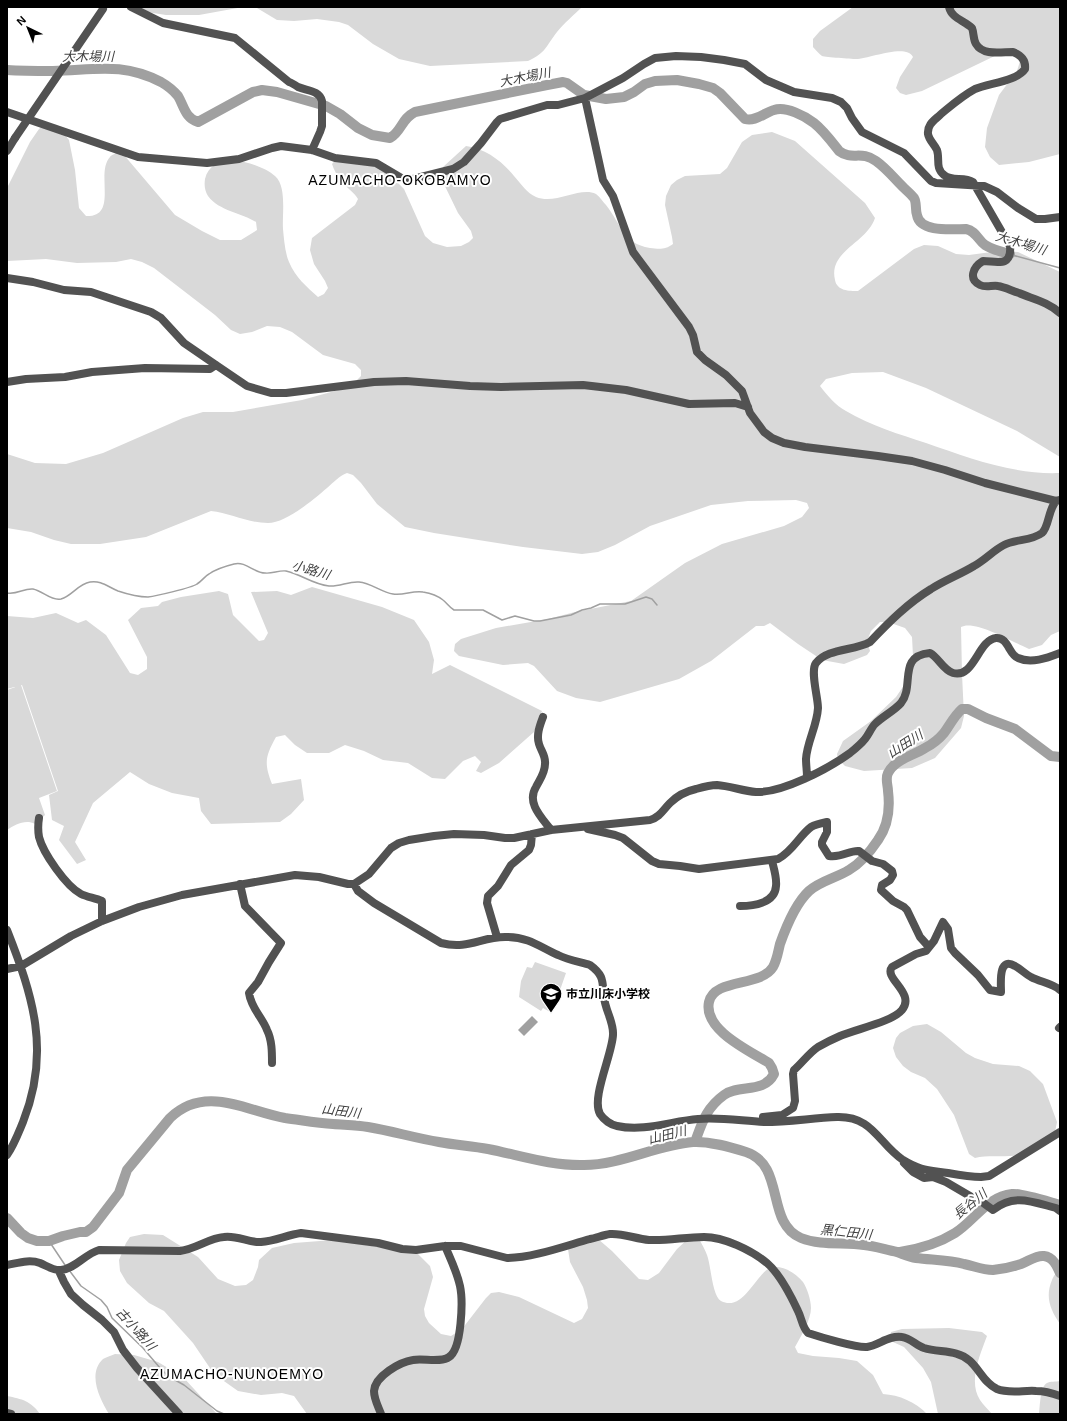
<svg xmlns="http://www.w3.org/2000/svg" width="1067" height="1421" font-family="Arial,'Noto Sans JP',sans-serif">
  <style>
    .green { fill: #d9d9d9 }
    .water { fill: #a0a0a0 }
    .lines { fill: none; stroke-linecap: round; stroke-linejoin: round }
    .stream { stroke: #a0a0a0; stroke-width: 1.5 }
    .river { stroke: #a0a0a0; stroke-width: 10 }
    .minor { stroke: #525252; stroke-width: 8 }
    .minor-bridge { stroke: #525252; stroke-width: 8 }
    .labels { text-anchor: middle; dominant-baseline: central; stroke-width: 4; stroke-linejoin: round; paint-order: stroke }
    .poi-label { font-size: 12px; font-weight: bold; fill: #000; stroke: #fff; text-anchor: start }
    .water-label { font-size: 13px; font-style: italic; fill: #414141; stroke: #fff }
    .quarter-label { font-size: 14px; letter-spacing: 1px; fill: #000; stroke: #fff }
  </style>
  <rect width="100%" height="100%" fill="#fff"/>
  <path class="green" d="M130,7h113l-44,8h-33l-32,-5z
    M252,7h330c-8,8 -18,16 -25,25 -11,14 -11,21 -29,29l-98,5 -31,-7 -26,-15 -25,-19 -9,-3 -22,-3 -23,2 -17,-1 -20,-12z
    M853,7h207v147l-31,8 -30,3 -9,-8 -5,-10 2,-19 12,-33 18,-24 4,-13 -18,-6 -81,39 -16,4 -6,-2 -4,-5 4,-11 13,-20c-7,-14 -44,2 -57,2 -5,0 -30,-2 -34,-3 -3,-2 -7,-7 -9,-9v-8l7,-8z
    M51,124l6,1 12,15 6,30 4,38 7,8c33,1 9,-43 24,-59 1,-2 5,-3 8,-5l6,3 51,60 27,16 18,9h21l16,-10 -1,-8c-14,-9 -37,-11 -48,-26 -3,-5 -4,-10 -3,-17 7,-30 54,-17 70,-3 12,10 7,39 8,53 1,10 2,24 6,33 7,16 17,24 29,35l6,-3 4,-6 -3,-7 -11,-17 -4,-14 2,-12 43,-33 3,-6c-4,-7 -11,-11 -16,-17 -5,-6 -8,-12 -10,-18l5,-6 46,10 21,21 21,47 8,7 14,4 14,-1 8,-4 4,-4 -2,-7 -13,-18 -17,-35 2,-11 23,-21c20,3 36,15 48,30 7,8 13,17 22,21 20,8 44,-11 60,-3 4,3 7,8 10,11 16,20 16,38 44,43 9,1 15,2 23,-4l-1,-7 -7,-32 1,-9 5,-11 6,-5 8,-4 35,-2 7,-6 15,-26 10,-7 20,-3 23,9 70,62 10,15c-8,25 -47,33 -40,62 2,11 14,11 23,11l56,-42 10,-4 14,1 18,8 13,1 30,-4 19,1 42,20v185l-43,-26 -91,-43 -43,-16 -31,1 -26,6 -6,7c7,9 16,20 26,25 25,15 53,23 80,32 43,15 88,32 134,30v158l-9,4 -9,10 -13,4c-14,-6 -55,-30 -68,-22l1,47 2,42 -3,12 -26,30 -23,10 -48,3 -19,-5 -7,-7 -1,-5 6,-13 28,-20 25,-24 15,-22 2,-19 -1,-19 -7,-9 -17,-6h-8l-9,9 -4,10 3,10 -3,4 -23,9 -22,-4 -24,-16 -28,-21 -6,3h-8l-45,35 -32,18 -79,23 -24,-4 -19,-7 -23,-25 -6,-3 -25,2 -44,-9 -5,-5 1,-7 6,-5 35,-11 52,-9 27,-7 56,-11 54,-38 37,-19 62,-18 18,-9 7,-9 -2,-5 -11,-3 -48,1 -37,4 -61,21 -35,19 -17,7 -16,2 -59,-7 -89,-14 -29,-6 -28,-23 -16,-21 -8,-8 -6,-2c-8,3 -13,9 -20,15 -14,12 -41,35 -59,35 -20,0 -38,-10 -57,-12l-65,26 -46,7h-29l-17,-4 -23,-8 -24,-4v-74l28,9 31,1 37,-11 80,-35 20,-6h30l69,-12 40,-11 11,-5 8,-8v-6l-6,-6 -32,-9 -31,-23 -12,-5 -13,-1 -15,6 -12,2 -9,-4 -16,-15 -61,-47 -12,-6 -11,-3 -15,3 -39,1 -31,-4 -39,2v-73l23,-46 9,-13 5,-4z
    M312,587l70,20 32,13 15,22 5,18 -2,14 18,-9 92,46 -8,21 -35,31 -18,10 -5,-2 5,-9 -6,-6 -12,5 -18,18 -13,-1 -24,-15 -25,-3 -19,-9 -19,-6 -16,8h-22l-12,-8 -10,-10 -9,2c-11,20 -12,26 -4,47l29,-5 3,21 -13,14 -11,8 -69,2 -10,-13 -2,-13 -27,-5 -23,-9 -19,-12 -37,31 -18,39 11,18 -9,4 -18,-24 5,-14 -12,-6 -3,-25 9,-4 -36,-106 -15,4v-73l26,2 23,-5 22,10 8,-3 20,15 24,38 8,2 9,-6v-12l-19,-37 13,-12 17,-2 4,-4 19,-5 38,-6 9,3 5,21 26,26 5,-1 4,-7 -17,-41 26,-1 14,4z
    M21,685l36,106 -18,7 6,17 -10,9c-10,-5 -20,1 -28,6v-140z
    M535,962l31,11 -14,40 -9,-5 -2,3 -22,-14 2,-16 6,-14 5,1z
    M927,1024l14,8 25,21 9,5 18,6 26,2 11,5 13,13 14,38 -2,10c-9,7 -21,17 -31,21 -12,6 -35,1 -49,5l-6,-4 -15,-39 -17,-26 -12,-11 -14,-6 -8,-6 -7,-9 -3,-9 3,-10 4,-5 13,-7z
    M144,1234l19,1 35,22 20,22 17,7 11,-1 7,-5 5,-13 1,-7 13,-12 22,-5 39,-3 84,13 13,13 3,11 -9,32 1,7 4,7 12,11 10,2 11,-7 24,-31 5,-5 8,-1 20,5 55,26 8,-4 6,-11 -1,-8 -4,-13 -13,-25 -2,-13 30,-10 14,12 27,28 9,1 11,-7 18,-24 12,-11 10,1c3,5 6,11 8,16 4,10 5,41 14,46 21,11 34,-24 47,-32 10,-7 28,4 35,13 4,6 8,18 8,26 0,12 -10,28 -16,39l3,6 15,3 26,2 18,3 16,14 10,19c16,1 33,8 44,20h-620l-13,-18 -12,-3 -21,2 -23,-4 -24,-17 -21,-31 -29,-32 -15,-8 -22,-20 -7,-12 -1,-11 7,-17 4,-6z
    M1060,1270v54c-10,-15 -15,-27 -8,-44 2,-5 4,-7 8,-10z
    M949,1328l33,4 5,4c-7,19 -19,45 -7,64 3,5 8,9 12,14h-54l-7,-32 -8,-14 -19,-21 -11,-5 -3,-5 1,-5 11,-3z
    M115,1354l19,1 24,7 25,15 34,37h-108c-9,-15 -22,-40 -6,-55 3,-2 8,-3 12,-5z
    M1060,1381v33h-21c1,-7 1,-28 8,-31 3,-2 9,-1 13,-2z
    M7,1396c15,3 24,5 33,18h-33z"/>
  <path class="water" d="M532,1016l6,6 -14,14 -6,-6z"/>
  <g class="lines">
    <path class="stream" d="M1012,255l48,13
      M7,593c10,2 17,-5 26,-4 10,2 18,12 28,10 11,-3 17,-15 29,-17 11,-2 18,5 28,9 9,3 20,6 30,6 8,-1 43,-9 49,-13 5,-3 8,-8 12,-10 7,-5 17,-8 25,-10 12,-3 20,9 31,9 7,1 14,-3 21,-2 15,3 26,13 43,15 10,1 20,-5 30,-4 12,1 22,10 34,12 10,2 20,-4 30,-2 6,1 15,4 20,8 4,3 6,7 11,10h29l19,10 13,-4 19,5h6l31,-6 11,-5 9,-2 9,-4h25l21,-7 6,2 5,6
      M49,1241l16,24
      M69,1270l12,16 20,14 6,7 5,11 31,30 17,20 8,8 16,9 33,26 7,3"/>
    <path class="river" d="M7,70c15,1 31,1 46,1 42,-1 69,-9 108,11 7,4 12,8 17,14 6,10 7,22 20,26l55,-30 9,-2 15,2 49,14 14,8 18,14 14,7 18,3c12,-7 11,-19 25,-26l132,-27 16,-3 4,1 17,12 22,4 18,-2 10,-5 11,-8 10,-3 22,-1 22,4 14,4 7,5 25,26c10,3 19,-6 29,-9 12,-4 31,6 40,13 10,8 18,19 25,28 13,10 22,-1 37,10 10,7 18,17 27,26 3,3 8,7 11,11 3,5 1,11 3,17 3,18 36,14 49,14 10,2 12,11 19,16 8,5 17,7 25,9
      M695,1142c7,-19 11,-34 29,-47 15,-11 40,-1 50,-21l-2,-6 -3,-5c-19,-12 -66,-33 -60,-61 5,-24 52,-15 64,-35 4,-7 5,-15 7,-23 6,-17 15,-40 29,-53 11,-10 27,-13 40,-21 12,-7 21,-18 29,-30 10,-14 12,-33 10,-49 0,-6 -3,-12 0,-18 7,-14 25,-17 37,-25 6,-3 14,-9 19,-15 6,-8 10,-17 18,-24h6l18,9 29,11 36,27 9,1
      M7,1218l14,15 7,5 9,3h12l14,-5 17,-4h6l7,-5 26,-34 8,-23 43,-52c35,-34 76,-7 115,0 16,2 32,5 48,6 12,1 23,1 35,3 24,4 47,11 71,15 16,3 33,4 49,7 31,6 63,17 96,16 37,0 72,-20 109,-23 17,-1 37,5 53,10 40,13 19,71 55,86 20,8 42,4 63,7 11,1 22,5 33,7 6,2 12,5 19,6 16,2 33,2 48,6 10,2 18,6 29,6 9,-1 19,-3 28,-6 8,-3 15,-9 23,-8 9,1 13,10 16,17
      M900,1252c19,-3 39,-9 55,-19 19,-12 33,-37 57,-39 10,-1 37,8 48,11"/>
    <path class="minor" d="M131,7l32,16 72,15 54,44c3,1 6,3 9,5 9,4 21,3 24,14v25l-2,6 -8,18
      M949,7c3,12 15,13 23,21 2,5 1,11 4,16 7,12 25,8 37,8 8,3 13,8 12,17 -8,12 -36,14 -50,20 -13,7 -23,16 -34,25 -6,6 -14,10 -13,20 1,6 6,10 9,16 3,9 -2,18 7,25 8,7 20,1 29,7l37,64c2,22 -14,15 -27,15 -10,6 -15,18 -3,24 6,3 12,0 18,1 7,1 14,5 21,7 14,6 29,9 41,20
      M585,98l18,82 10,16 20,56 56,75 4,8 4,17 8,8 21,15 16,16 8,22 14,19 8,6 12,5 21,4 73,9 34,5 33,9 40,13 71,18 4,-1
      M7,112l131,45 69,6 32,-4 33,-11 9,-2 31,4 23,8 41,5 27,16h10l40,-10 11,-7 17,-19 16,-21 3,-3 47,-14h11l27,-7 38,-20 21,-14 11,-6 21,-2 25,1 23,3 21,4 21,16 28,12 38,6 9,4 6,6 5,10 10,14 42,21 27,28 5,2 48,3 13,6 21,16 18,11h9l15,-2
      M7,151l8,-13
      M7,278l26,4 31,8 27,2 60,20 10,6 23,25 32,22 31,21 24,7h15l88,-11 32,-1 64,5 31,1 82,-2 43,5 63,14 46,-1 13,4
      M7,382l19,-3 39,-2 27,-5 53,-4 65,1 6,-4
      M543,717c-3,8 -7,18 -4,27 2,7 7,12 6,20 0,9 -5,15 -9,23 -10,16 6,31 15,43
      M807,777c0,-6 -1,-12 -1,-18 1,-17 11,-33 12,-51 0,-11 -8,-37 -2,-45 12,-15 38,-12 54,-21 19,-20 38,-39 61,-53 14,-9 30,-15 43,-23 11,-6 20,-16 30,-21 11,-6 28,-4 38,-12 7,-6 6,-23 14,-32
      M39,818c-1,6 -1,13 0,19 4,16 27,49 42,57 6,3 14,4 21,7v20
      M588,829l27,6 8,3 29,23 7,3 21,2 19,3 79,-10c15,-8 21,-23 33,-32 5,-3 11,-4 16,-5v10l-5,10v3l7,11c14,2 20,-6 30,-5l13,10 11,3 9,7 1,4 -3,5 -8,5 -1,5 12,11 11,6 3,3 13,27 9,10
      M240,884l5,22 36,37 -12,19 -11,20 -9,11c2,15 13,24 18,37 5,10 5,22 5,33
      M354,884l4,7 16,12 67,40c28,7 41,-7 66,-6 22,0 33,10 51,18 10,5 22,7 32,10 15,11 12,17 14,32 1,13 10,25 9,38 -1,20 -22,63 -13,79 4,6 11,11 17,12 27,6 55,-5 81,-7 22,-2 44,2 66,3 25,0 48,-4 73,-5 36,-1 41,26 66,43 18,11 25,10 45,13 11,2 22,4 33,4l8,-1 71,-44
      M740,906c14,0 35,-3 36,-20 1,-8 -2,-17 -4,-25
      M7,930c26,66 44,122 16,192 -5,12 -9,23 -16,33
      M497,937l-10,-34 1,-7 10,-10 13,-21 18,-15 2,-5 1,-11
      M7,969l14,-3 50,-30 31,-15 37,-14 43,-12 113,-20 24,2 29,7h6l15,-10 22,-26 8,-5 10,-3 25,-4 20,-2 30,1 21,3h9l37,-8 99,-10c10,-3 13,-10 20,-17 7,-7 17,-12 26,-14 7,-2 14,-4 21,-4 13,1 26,6 39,7 26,1 72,-23 94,-39 5,-4 11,-9 15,-14 4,-5 6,-11 10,-15 8,-8 19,-13 26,-21 14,-17 -4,-47 29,-50 9,5 13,17 23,20 21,6 25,-33 43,-35 12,-1 13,17 22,20 13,6 29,0 42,-5
      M1059,1028l1,-1
      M763,1117l19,-2 11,-7 2,-7 -2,-27 1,-4c8,-7 15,-17 24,-23 7,-4 15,-8 22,-11 16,-7 52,-14 62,-26 14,-17 -19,-32 -10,-43l24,-13 10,-3 8,-10 9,-19 5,7 3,19 4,5 23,22 12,15 11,2c0,-9 -3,-36 14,-26 6,3 10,8 16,11 9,5 21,6 29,13
      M904,1163l9,9 11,6 9,-1 13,5 29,17 7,3 11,8c21,-17 40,-8 63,-2l4,3
      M7,1265c11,-2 22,-6 33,-2 7,3 14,8 21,7 14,-1 24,-16 38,-20l81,1c16,-2 29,-13 44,-14 13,-2 25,6 37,5 14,-1 26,-7 40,-9l77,10 24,6 14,1 29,-4h16l46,12c25,0 58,-12 83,-19 6,-1 13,-4 20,-5 13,-1 26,5 39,6 19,1 36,-3 55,-3 20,0 47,13 63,26 13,11 24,33 31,48 4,8 4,16 10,22 12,4 49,15 59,14 12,-2 22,-12 35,-10 8,1 14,8 22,11 15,5 33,1 46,13 10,9 14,22 27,28 12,5 27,1 39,2 9,0 16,2 24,5
      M59,1271l5,11 7,12 12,11 19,15 12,12 9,18 14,18 42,46
      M7,1413l4,1
      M381,1414c-3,-8 -7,-15 -7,-23 1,-15 26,-29 39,-31 10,-2 28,3 36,-3 13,-8 14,-57 11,-71 -3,-14 -9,-26 -15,-40"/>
    <path class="minor-bridge" d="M15,138l88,-129"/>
  </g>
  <defs>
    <g id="school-pin" transform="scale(1.15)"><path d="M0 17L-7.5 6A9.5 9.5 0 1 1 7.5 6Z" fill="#000" stroke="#fff"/><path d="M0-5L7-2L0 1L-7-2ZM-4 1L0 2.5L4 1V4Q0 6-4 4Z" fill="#fff"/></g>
  </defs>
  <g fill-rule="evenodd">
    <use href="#school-pin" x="551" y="994"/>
  </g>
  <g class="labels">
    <g class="poi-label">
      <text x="566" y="994">市立川床小学校</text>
    </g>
    <g class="water-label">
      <text x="88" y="56">大木場川</text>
      <text transform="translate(525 77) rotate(-11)">大木場川</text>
      <text transform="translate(1021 243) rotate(17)">大木場川</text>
      <text transform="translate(311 570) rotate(16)">小路川</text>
      <text transform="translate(905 744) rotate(-33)">山田川</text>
      <text transform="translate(341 1111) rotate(7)">山田川</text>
      <text transform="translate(667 1135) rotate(-14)">山田川</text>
      <text transform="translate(970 1204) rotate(-39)">長谷川</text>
      <text transform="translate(846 1232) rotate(6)">黒仁田川</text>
      <text transform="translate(136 1329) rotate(48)">古小路川</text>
    </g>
    <g class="quarter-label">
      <text x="400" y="180">AZUMACHO-OKOBAMYO</text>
      <text x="232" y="1374">AZUMACHO-NUNOEMYO</text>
    </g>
  </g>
  <rect width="1067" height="1421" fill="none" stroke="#000000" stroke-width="16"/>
  <g transform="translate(28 28) rotate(317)" stroke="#ffffff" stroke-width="3" paint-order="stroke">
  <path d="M0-3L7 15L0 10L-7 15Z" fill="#000000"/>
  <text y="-6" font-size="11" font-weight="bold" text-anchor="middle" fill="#000000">N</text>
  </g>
</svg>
